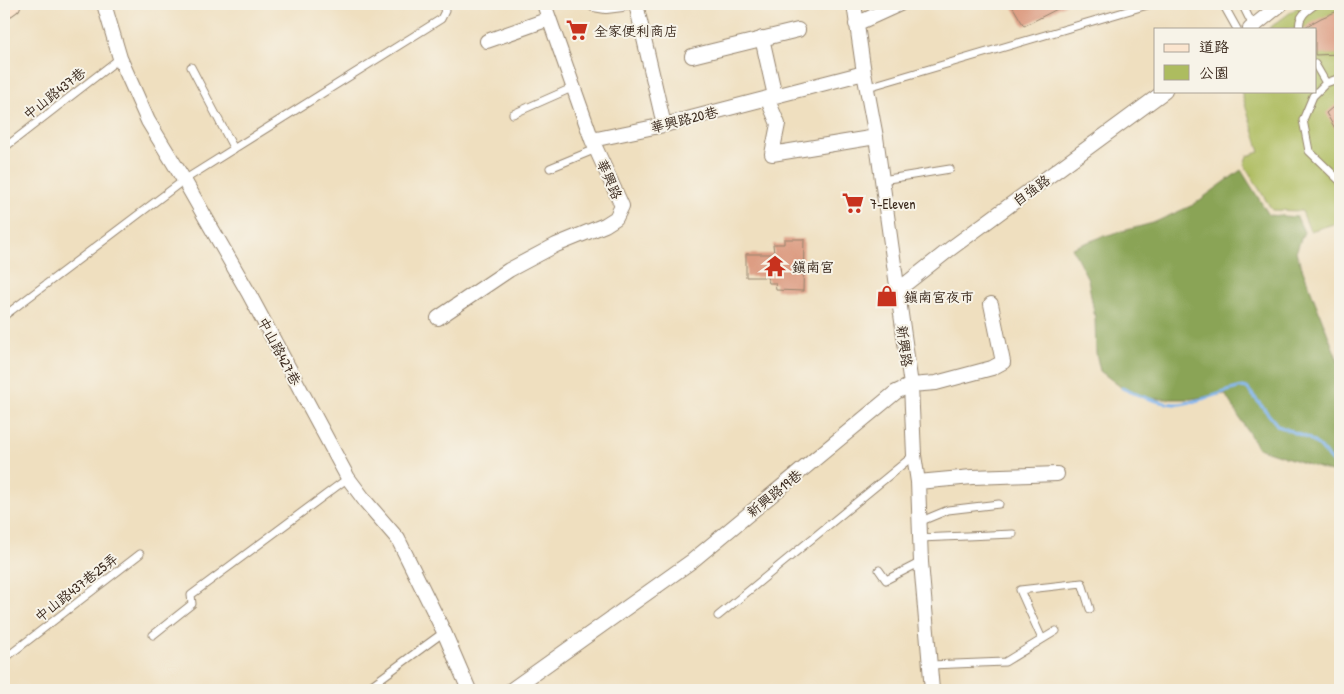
<svg xmlns="http://www.w3.org/2000/svg" width="1344" height="694" font-family="'Patrick Hand','LXGW WenKai TC',sans-serif">
  <style>
    .green { fill: #adbc5f; stroke: #74733e }
    .forest { fill: #8aa456; stroke: #62673a }
    .lines { fill: none; stroke-linecap: round; stroke-linejoin: round }
    .stream { stroke: #81b6f0; stroke-width: 3 }
    .building { fill: #dd9d83 }
    .lane-casing { stroke: #95846e; stroke-width: 9 }
    .street-casing { stroke: #95846e; stroke-width: 16 }
    .secondary-casing { stroke: #95846e; stroke-width: 21 }
    .lane { stroke: #fff; stroke-width: 7 }
    .street { stroke: #fff; stroke-width: 14 }
    .secondary { stroke: #fbe5cf; stroke-width: 19 }
    .labels { text-anchor: middle; dominant-baseline: central; stroke-width: 4; stroke-linejoin: round; paint-order: stroke }
    .poi-label { font-size: 14px; fill: #3b2a1e; stroke: #f7f3e8; text-anchor: start }
    .street-label { font-size: 14px; fill: #3b2a1e; stroke: #f7f3e8 }
  </style>
  <rect width="100%" height="100%" fill="#f7f3e8"/>
  <filter id="ink" filterUnits="userSpaceOnUse"><feTurbulence type="fractalNoise" baseFrequency=".02" numOctaves="2"/><feDisplacementMap in="SourceGraphic" scale="10" xChannelSelector="R" yChannelSelector="G"/><feConvolveMatrix kernelMatrix="1 2 1 2 8 2 1 2 1" color-interpolation-filters="sRGB"/></filter>
  <filter id="wash" filterUnits="userSpaceOnUse"><feTurbulence type="fractalNoise" baseFrequency=".0096" numOctaves="4" result="noise"/><feDisplacementMap in="SourceGraphic" scale="20" xChannelSelector="R" yChannelSelector="G"/><feGaussianBlur stdDeviation="1.12" result="paint"/><feColorMatrix in="noise" values="0 0 0 0 0 0 0 0 0 0 0 0 0 0 0 0 0 1.4 0 .05"/><feComposite in="paint" operator="in"/></filter>
  <g filter="url(#wash)">
    <rect width="100%" height="100%" fill="#efdfbf"/>
    <path class="green" d="M1302,4h38v218l-30,9 -8,-20 -30,-1 -28,-46 3,-8 13,-4 -19,-61h74v-62h-47z"/>
    <path class="forest" d="M1241,170l28,45 28,2 7,15 -8,20 44,114v109l-82,-27 -33,-54 -34,5h-42l-27,-11 -22,-17 -4,-18 -1,-35 -7,-39 -16,-31 32,-12 49,-13 40,-18z"/>
    <g class="lines">
      <path class="stream" d="M1122,388c16,7 34,15 52,16 18,1 50,-13 68,-17l5,1 31,38 30,12 11,8 21,24"/>
    </g>
    <g id="blocks">
      <path class="building" d="M1011,4h56l-43,22z
        M1340,10v44l-25,1v-26h-10v-2l16,-9z
        M1340,101v36l-14,-24z
        M784,239h20l-1,52 -27,-1 -1,-7h-6l-2,-6h-21v-23h28l-1,-10h11z"/>
    </g>
  </g>
  <g filter="url(#ink)">
    <use href="#blocks" fill-opacity="0" stroke="#95846e" stroke-width="1"/>
    <g class="lines">
      <g class="lane-casing">
        <path id="lane" d="M1223,4l14,25
          M1242,4l11,22
          M1300,29c-3,-12 7,-19 16,-25
          M1315,64l11,19
          M191,67l43,82
          M1340,78l-14,5 -13,13 -10,24 6,31 31,30
          M868,87l283,-83
          M513,114l61,-27
          M4,148l116,-90
          M550,168l46,-19
          M882,180l68,-11
          M4,316l180,-136 257,-161 4,-8 -3,-7
          M919,522l29,-12 51,-6
          M920,538l93,-4
          M879,570l7,10 35,-18
          M718,616l196,-161
          M153,635l39,-31 -1,-9 157,-117
          M1042,639l-22,-49 62,-7 8,26
          M4,659l136,-105
          M930,665l75,-3 51,-31
          M365,690l79,-58"/>
      </g>
      <g class="street-casing">
        <path id="street" d="M104,4l16,54 28,63 36,59 64,112 100,186 18,24 32,37 46,93 25,58
          M594,4l12,2 16,-2
          M636,4l28,121
          M854,4l10,69 12,64 35,248 3,70 4,27 3,80 11,128
          M856,24l44,-20
          M1250,29l31,-25
          M762,38l13,58
          M487,41l62,-22
          M692,56l106,-26
          M767,98l11,26 -6,30 104,-17
          M592,140l72,-15 200,-52
          M898,290l52,-41 215,-158
          M438,318l71,-48 47,-25 49,-20 11,-7 6,-12 -30,-66 -48,-136
          M918,482l54,-5 85,-3
          M511,690l181,-129 204,-169 15,-7 25,-2 56,-15 11,-6 -12,-58"/>
      </g>
      <g class="secondary-casing">
        <path id="secondary" d="M4,9l7,-5"/>
      </g>
      <use href="#lane" class="lane"/>
      <use href="#street" class="street"/>
      <use href="#secondary" class="secondary"/>
    </g>
  </g>
  <defs>
    <g id="supermarket-bare" transform="scale(1.725)"><path d="M-6-5.5h2.5l.6 2H6L4.5 2H-2.5L-4.4-4H-6ZM-1.5 3.2a1.3 1.3 0 1 0 .1 0ZM3 3.2a1.3 1.3 0 1 0 .1 0Z" fill="#c8321e" stroke="#f7f3e8" stroke-width="2.5" paint-order="stroke"/></g>
    <g id="temple-bare" transform="scale(1.725)"><path d="M0-6L5-2H3V0L6.5 2.5H4V6H1.5V3h-3V6H-4V2.5H-6.5L-3 0V-2H-5Z" fill="#c8321e" stroke="#f7f3e8" stroke-width="2.5" paint-order="stroke"/></g>
    <g id="shop-bare" transform="scale(1.725)"><path d="M-5-2.5h2.3a2.7 3.5 0 0 1 5.4 0H5L5.5 6h-11ZM-1.5-2.5h3a1.5 2.3 0 0 0-3 0Z" fill="#c8321e" stroke="#f7f3e8" stroke-width="2.5" paint-order="stroke"/></g>
  </defs>
  <g fill-rule="evenodd">
    <use href="#supermarket-bare" x="577" y="30"/>
    <use href="#supermarket-bare" x="853" y="203"/>
    <use href="#temple-bare" x="775" y="266"/>
    <use href="#shop-bare" x="887" y="296"/>
  </g>
  <g class="labels">
    <g class="poi-label">
      <text x="594" y="30">全家便利商店</text>
      <text x="870" y="203">7-Eleven</text>
      <text x="792" y="266">鎮南宮</text>
      <text x="904" y="296">鎮南宮夜市</text>
    </g>
    <g class="street-label">
      <text transform="translate(54 93) rotate(-38)">中山路437巷</text>
      <text transform="translate(684 119) rotate(-14)">華興路20巷</text>
      <text transform="translate(610 179) rotate(66)">華興路</text>
      <text transform="translate(1031 190) rotate(-36)">自強路</text>
      <text transform="translate(905 346) rotate(82)">新興路</text>
      <text transform="translate(280 351) rotate(62)">中山路427巷</text>
      <text transform="translate(774 493) rotate(-39)">新興路19巷</text>
      <text transform="translate(76 587) rotate(-38)">中山路437巷25弄</text>
    </g>
  </g>
  <rect width="1344" height="694" fill="none" stroke="#f7f3e8" stroke-width="20"/>
  <rect x="1154" y="28" width="162" height="65" fill="#f7f3e8" stroke="#aca397"/>
  <rect x="1164" y="44" width="25" height="8" fill="#fbe5cf" stroke="#aca397"/>
  <text x="1199" y="52" font-size="15" fill="#3b2a1e">道路</text>
  <rect x="1164" y="65" width="25" height="15" fill="#adbc5f" stroke="#aca397"/>
  <text x="1199" y="78" font-size="15" fill="#3b2a1e">公園</text>
</svg>
